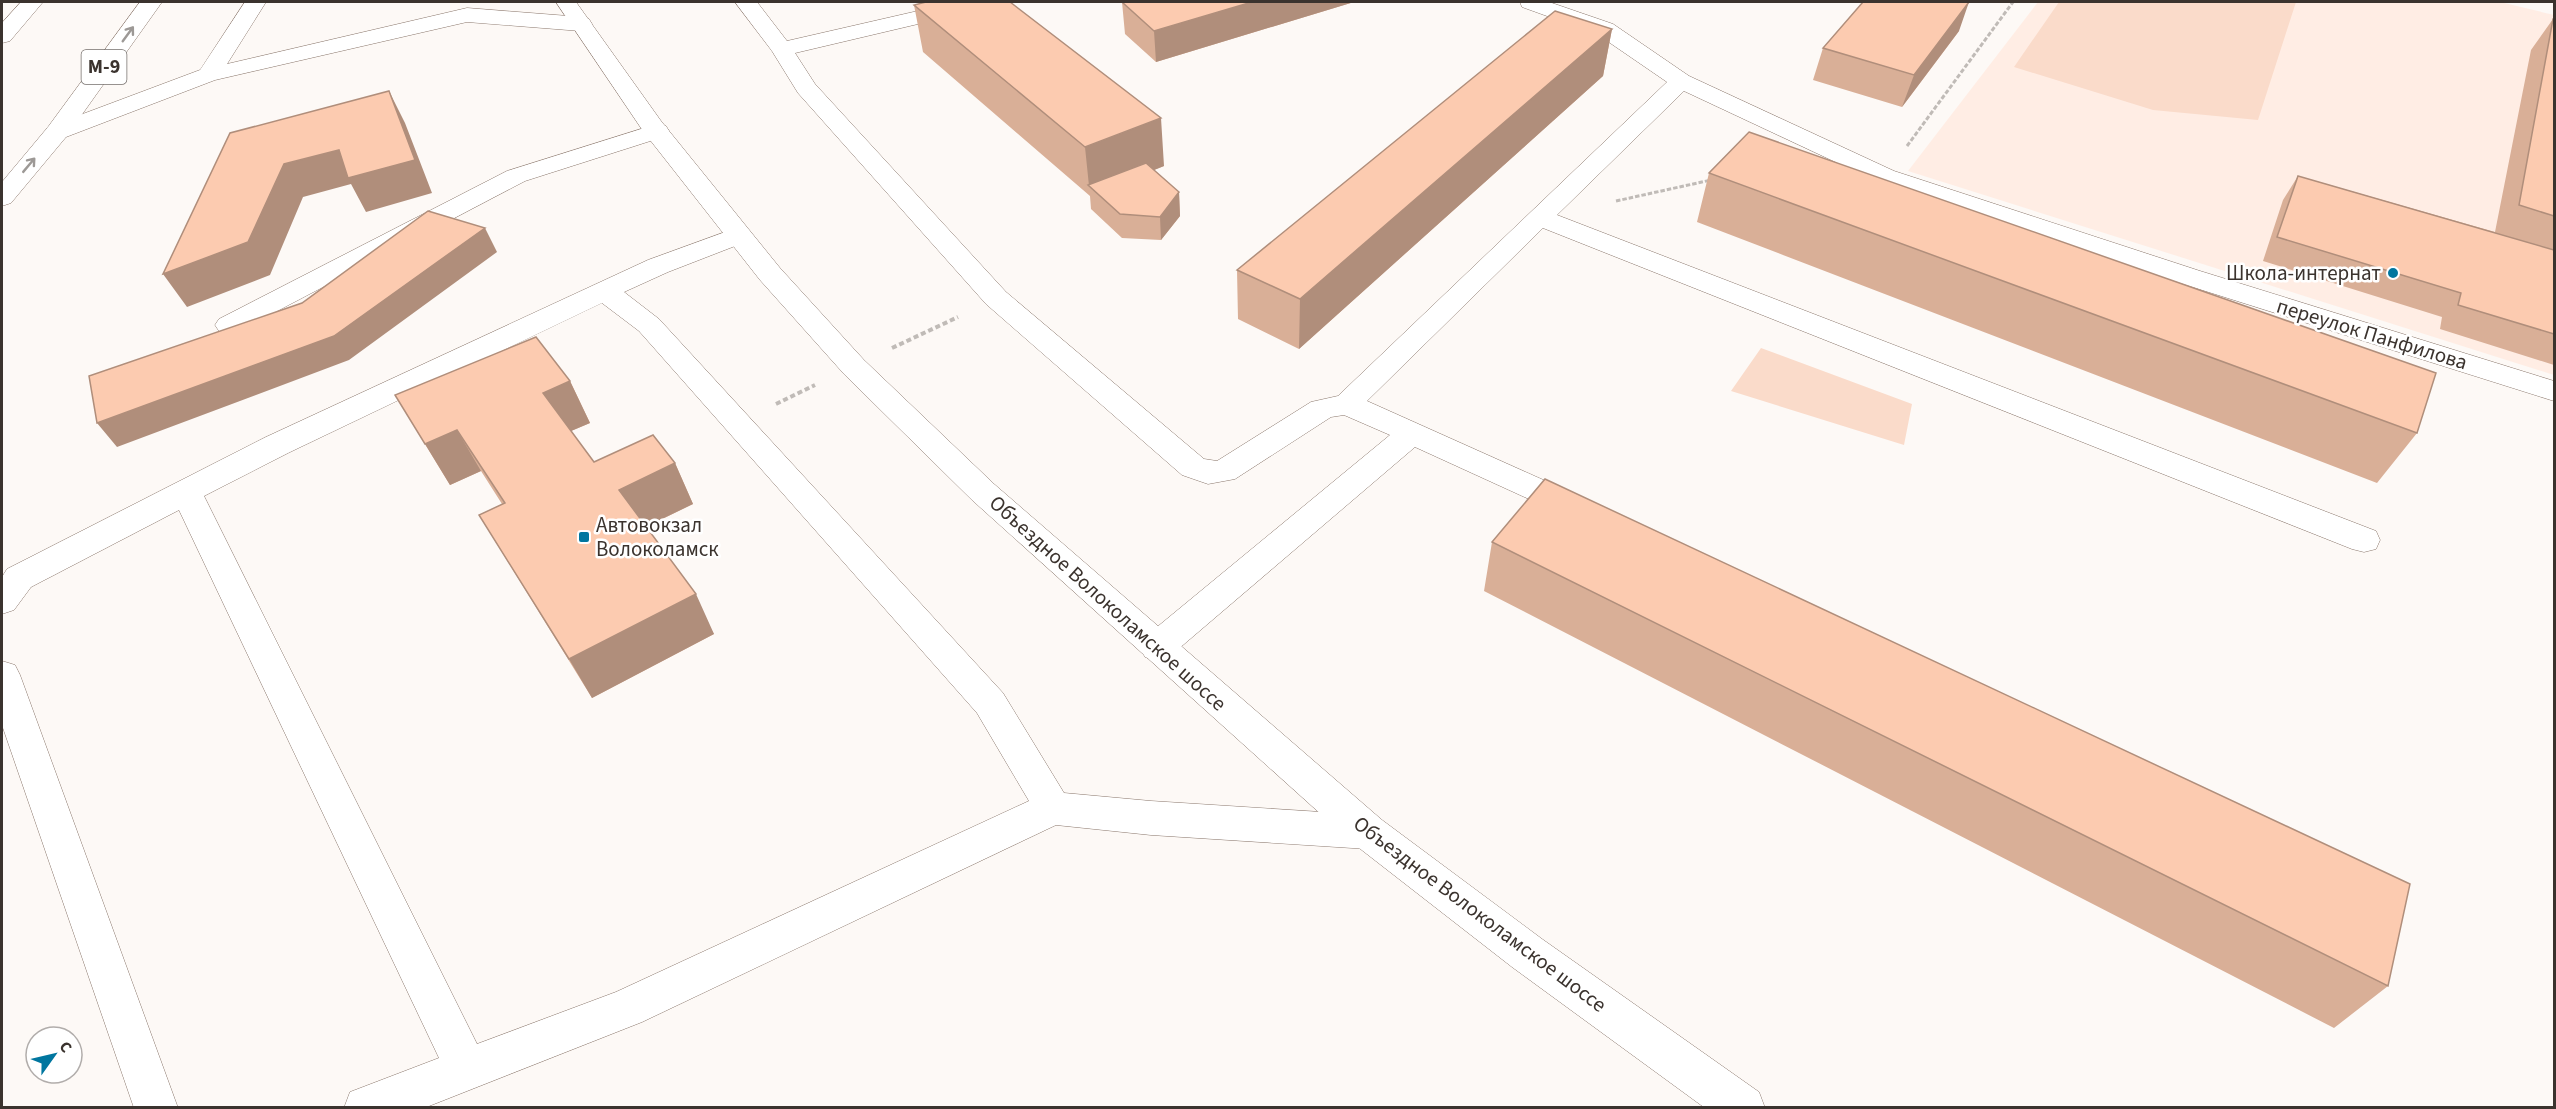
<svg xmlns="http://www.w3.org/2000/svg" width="2556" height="1109" font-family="'Source Sans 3',sans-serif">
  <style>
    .built { fill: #ffede4 }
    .green { fill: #fadbca }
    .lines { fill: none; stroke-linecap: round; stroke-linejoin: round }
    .minor-casing { stroke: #8a776c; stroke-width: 1 }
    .major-casing { stroke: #8a776c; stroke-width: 1 }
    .highway-casing { stroke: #8a776c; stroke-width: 1 }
    .path-far1 { stroke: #c0bbb7; stroke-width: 3; stroke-dasharray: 4.5 2; stroke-linecap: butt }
    .path { stroke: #c0bbb7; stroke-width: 4; stroke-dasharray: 5 3; stroke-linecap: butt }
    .minor { fill: #fff; fill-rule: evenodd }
    .major { fill: #fff; fill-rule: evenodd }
    .highway { fill: #fff; fill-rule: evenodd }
    .wall { fill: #d9af97 }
    .shaded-wall { fill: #b08e7b }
    .building { fill: #fccbb0; stroke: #b08e7b; stroke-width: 1.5 }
    .oneway { stroke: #9d9996 }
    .poi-dot { fill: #00769f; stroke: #fff; stroke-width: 2 }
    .labels { text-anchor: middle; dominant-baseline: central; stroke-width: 5; stroke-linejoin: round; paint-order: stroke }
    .shield { fill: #fff; stroke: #76706d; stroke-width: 1.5 }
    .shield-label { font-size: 20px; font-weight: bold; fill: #3b332e }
    .poi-label { font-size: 21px; fill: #3b332e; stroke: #fff; text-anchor: end }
    .street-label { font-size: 21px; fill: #3b332e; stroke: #fff }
  </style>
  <rect width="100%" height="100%" fill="#fdf9f6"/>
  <path class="built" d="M2038,2h462l54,13v360l-646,-204z"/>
  <path class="green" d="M2059,2h237l-38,118 -105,-10 -139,-43z
    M1761,348l151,56 -8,41 -173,-54z"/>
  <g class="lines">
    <g class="minor-casing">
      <path id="minor" d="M245,2h21l-39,62 240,-56 114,9 8,2 3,5 -3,5 -8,2 -114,-9 -252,58 -149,57 -9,2 -9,-2 -3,-5 3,-5 152,-57z
        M735,2h22l30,39 170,-39h35l-2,5 -195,46 20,31 191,208 198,167 13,2 94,-59 27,-6 329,-314 -70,-48 -75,-27 -2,-5h29l64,22 76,52 205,95 306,100 354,110v20l-374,-118 -304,-102 -192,-90 -127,124 819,316 4,9 -4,9 -12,3 -12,-3 -809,-321 -176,173 221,99 5,8 -5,8 -11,4 -11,-4 -151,-69 -246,210 -12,4 -12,-4 -5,-10 5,-10 245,-202 -46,-20 -13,2 -96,62 -27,5 -26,-9 -196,-171 -188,-211 -26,-42z
        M657,124l9,2 3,5 -3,5 -141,45 -286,150 -10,3 -10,-3 -4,-6 4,-6 288,-148z
        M739,227l9,2 4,6 -4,6 -80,31 -44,20 35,27 344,374 61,100 87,8 217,14 14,5 5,12 -5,12 -14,5 -217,-14 -95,-10 -414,197 -218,86h-80l6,-16 89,-34 -260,-548 -148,77 -17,23 -12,4v-37l5,-8 259,-132 382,-177zM602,303l37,28 338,382 52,88 -413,191 -139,52 -273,-548 84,-43z
        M2,661l13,4 5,10 158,433h-44l-132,-383z"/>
    </g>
    <g class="major-casing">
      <path id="major" d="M556,2h20l85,119 119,147 84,92 130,124 388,336 160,119 217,153 6,16h-60l-193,-141 -158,-123 -382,-344 -128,-126 -84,-94 -117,-149z"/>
    </g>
    <g class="highway-casing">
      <path id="highway" d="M21,2h22l-33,39 -8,2v-20z
        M140,2h22l-96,135 -55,66 -9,3v-24l46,-55z"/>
    </g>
    <path class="path-far1" d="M1907,146l106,-144
      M1616,201l95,-21"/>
    <path class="path" d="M892,348l66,-31
      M776,404l39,-19"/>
    <use href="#minor" class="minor"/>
    <use href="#major" class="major"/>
    <use href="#highway" class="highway"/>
  </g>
  <path class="wall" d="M1122,2h232l-198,60 -31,-28z
    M914,5l250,161 -10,4 25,22 1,24 -19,24 -39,-2 -31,-29 -1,-13 -167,-144z
    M2553,19h1v346l-114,-36 2,-12 -179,-56 20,-61 15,-24 197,56 36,-182z
    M1612,29l-9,47 -304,273 -61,-30 -1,-49z
    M1959,31l-57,76 -89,-27 10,-32z
    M1709,173l708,260 -40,50 -680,-261z
    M570,381l20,42 -19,8 23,31 81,1 18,41 -47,23 68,107 -122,64 -113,-183 23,-11 -21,-33 -31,14 -55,-90z
    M1492,542l896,444 -54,42 -850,-437z"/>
  <path class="shaded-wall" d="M1252,2h102l-198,60 -2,-31z
    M1969,2l-10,29 -57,76 12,-32z
    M1612,29l-9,47 -304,273 1,-50z
    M389,91l16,32 27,70 -66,19 -15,-28 -48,13 -33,78 -83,32 -24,-33 121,-110 55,-14z
    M1161,118l3,48 -67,27 -8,-7 -4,-39z
    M1179,192l1,24 -19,24 -1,-23z
    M485,228l12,24 -148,108 -232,87 -20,-24z
    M570,381l20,42 -26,11 -21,-41z
    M457,430l24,41 -31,14 -25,-41z
    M675,463l18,41 -54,26 -20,-40z
    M696,594l18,40 -122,64 -23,-39z"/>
  <path class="building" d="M926,2h84l151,116 -76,29 -171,-142z
    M1122,2h130l-98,29z
    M1863,2h106l-55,73 -91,-27z
    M1555,11l57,18 -312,270 -63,-29z
    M2553,19h1v197l-35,-11z
    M389,91l26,69 -67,18 -9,-28 -55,14 -36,78 -85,32 67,-141z
    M1749,132l687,241 -19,60 -708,-260z
    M1146,163l33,29 -19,25 -40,-3 -32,-29z
    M2298,176l256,74v84l-96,-29 3,-12 -184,-56z
    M428,211l57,17 -151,108 -237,87 -8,-47 213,-73z
    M536,337l34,44 -27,12 51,69 59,-27 22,28 -56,27 77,104 -127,65 -90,-144 26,-12 -48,-73 -32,14 -30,-49z
    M1545,479l865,405 -22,102 -896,-444z"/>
  <defs><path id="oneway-shaft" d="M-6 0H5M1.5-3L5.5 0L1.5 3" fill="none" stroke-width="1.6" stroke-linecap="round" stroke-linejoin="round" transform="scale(1.5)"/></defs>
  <g class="oneway">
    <use href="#oneway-shaft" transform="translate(128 34) rotate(-54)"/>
    <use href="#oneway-shaft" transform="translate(29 165) rotate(-50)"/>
  </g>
  <g class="poi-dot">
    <circle cx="2393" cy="273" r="6"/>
    <rect x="578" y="531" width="12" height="12" rx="3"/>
  </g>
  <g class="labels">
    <rect class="shield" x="81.5" y="50" width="45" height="34" rx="4.5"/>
    <g class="shield-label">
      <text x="104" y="67">М-9</text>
    </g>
    <g class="poi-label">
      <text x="2381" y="273">Школа-интернат</text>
      <text x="596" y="525" text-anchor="start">Автовокзал<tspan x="596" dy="24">Волоколамск</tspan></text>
    </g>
    <g class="street-label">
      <text transform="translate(2372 334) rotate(17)">переулок Панфилова</text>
      <text transform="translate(1108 603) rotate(42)">Объездное Волоколамское шоссе</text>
      <text transform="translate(1480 914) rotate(37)">Объездное Волоколамское шоссе</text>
    </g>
  </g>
  <rect width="2556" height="1109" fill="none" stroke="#3b332e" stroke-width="6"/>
  <g transform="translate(54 1055) rotate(56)"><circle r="28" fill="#ffffff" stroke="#b1adab" stroke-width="1.5"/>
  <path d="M0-4.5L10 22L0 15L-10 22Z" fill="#00769f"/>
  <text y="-9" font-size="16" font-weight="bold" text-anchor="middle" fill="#3b332e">С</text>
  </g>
</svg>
